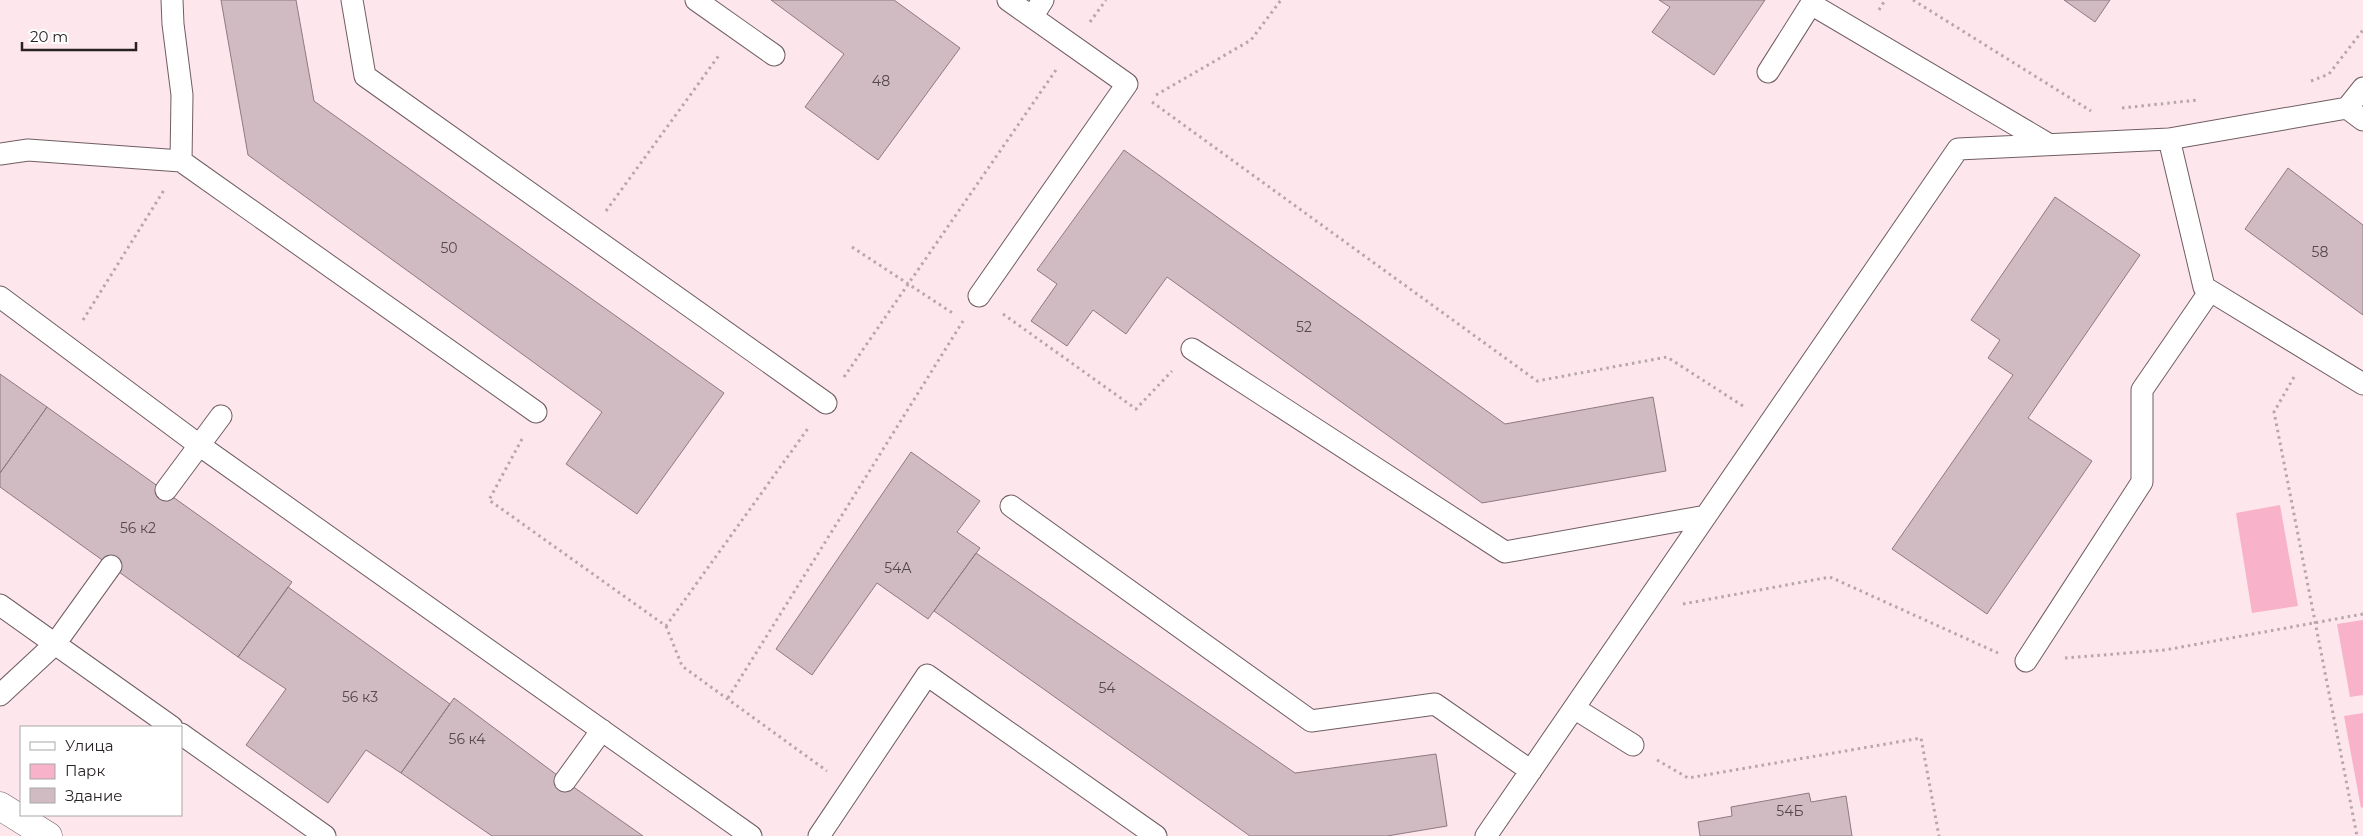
<svg xmlns="http://www.w3.org/2000/svg" width="2363" height="836" font-family="Montserrat,sans-serif">
  <style>
    .green { fill: #f8b2ca }
    .building { fill: #d1bbc2; stroke: #8e7a80 }
    .lines { fill: none; stroke-linecap: round; stroke-linejoin: round }
    .service-casing { stroke: #705d63; stroke-width: 23 }
    .tertiary-casing { stroke: #705d63; stroke-width: 29 }
    .path { stroke: #b7a6ab; stroke-width: 3; stroke-dasharray: 2.5 4; stroke-linecap: butt }
    .service { stroke: #fff; stroke-width: 21 }
    .tertiary { stroke: #fff; stroke-width: 28 }
    .labels { text-anchor: middle; dominant-baseline: central; stroke-width: 4.5; stroke-linejoin: round; paint-order: stroke }
    .number-label { font-size: 14px; fill: #53484c }
  </style>
  <rect width="100%" height="100%" fill="#fde7ed"/>
  <path class="green" d="M2280,505l18,101 -46,7 -16,-100z
    M2363,620v75l-13,2 -13,-73z
    M2363,713v94l-2,1 -17,-92z"/>
  <path class="building" d="M221,0h75l18,101 410,292 -87,121 -71,-50 36,-52 -354,-257z
    M771,0h123l66,48 -82,112 -73,-53 39,-53z
    M1659,0h106l-51,75 -62,-43 18,-25z
    M2064,0h46l-15,22z
    M1124,150l381,274 148,-27 13,74 -184,32 -315,-226 -41,57 -33,-24 -26,36 -36,-25 26,-37 -20,-14z
    M2288,168l75,57v90l-118,-86z
    M2055,197l85,58 -112,163 64,43 -105,153 -95,-65 121,-174 -25,-17 12,-18 -29,-20z
    M0,374l47,33 -47,66z
    M47,407l245,175 -54,75 -238,-170v-14z
    M911,452l69,49 -23,31 23,16 -52,71 -51,-36 -65,92 -36,-26z
    M976,553l319,220 141,-19 11,72 -60,10h-137l-316,-225z
    M288,587l162,117 -49,69 -35,-23 -38,53 -82,-58 40,-56 -48,-32z
    M454,698l111,83 78,55h-151l-91,-63z
    M1809,793l2,9 35,-6 6,40h-152l-2,-14 34,-6 -1,-9z"/>
  <g class="lines">
    <g class="service-casing">
      <path id="service" d="M172,0l1,24 9,71 -1,66
        M352,0l13,76 461,327
        M696,0l78,55
        M1032,17l11,-17
        M1768,72l43,-68 237,140
        M2363,88l-16,20 16,12
        M2169,139l35,148 159,97
        M0,154l28,-4 153,11 355,251
        M979,296l148,-212 -119,-84
        M0,297l199,148 552,391
        M1192,349l313,203 201,-36
        M166,490l55,-74
        M1011,506l300,215 124,-17 96,67
        M0,605l172,122
        M2026,661l116,-179v-92l68,-99
        M0,695l55,-51 56,-78
        M1574,708l59,37
        M181,734l144,102
        M565,781l37,-51
        M819,836l108,-161 229,161
        M1486,836l472,-687 211,-10 178,-31"/>
    </g>
    <g class="tertiary-casing">
      <path id="tertiary" d="M0,806l48,30"/>
    </g>
    <path class="path" d="M1913,0l178,111
      M1879,10l6,-10
      M1090,22l16,-22
      M2311,81l18,-7 34,-44
      M1156,95l95,-55 30,-40
      M1152,102l385,279 130,-24 76,49
      M2122,108l76,-8
      M606,211l114,-157
      M852,247l102,67
      M1003,314l133,95 36,-38
      M83,320l81,-130
      M844,377l212,-307
      M2294,377l-20,35 83,424
      M522,439l-33,61 177,126 143,-199
      M1683,604l147,-27 168,76
      M666,626l16,40 145,105
      M2065,658l100,-8 198,-36
      M728,698l235,-377
      M1657,760l31,18 233,-40 18,98"/>
    <use href="#service" class="service"/>
    <use href="#tertiary" class="tertiary"/>
  </g>
  <g class="labels">
    <g class="number-label">
      <text x="881" y="81">48</text>
      <text x="449" y="248">50</text>
      <text x="2320" y="252">58</text>
      <text x="1304" y="327">52</text>
      <text x="138" y="528">56 к2</text>
      <text x="898" y="568">54А</text>
      <text x="1107" y="688">54</text>
      <text x="360" y="697">56 к3</text>
      <text x="467" y="739">56 к4</text>
      <text x="1790" y="811">54Б</text>
    </g>
  </g>
  <rect x="20" y="726" width="162" height="90" fill="#ffffff" stroke="#a9a7a7"/>
  <rect x="30" y="742" width="25" height="8" fill="#ffffff" stroke="#a9a7a7"/>
  <text x="65" y="751" font-size="15" fill="#292224">Улица</text>
  <rect x="30" y="764" width="25" height="15" fill="#f8b2ca" stroke="#a9a7a7"/>
  <text x="65" y="776" font-size="15" fill="#292224">Парк</text>
  <rect x="30" y="788" width="25" height="15" fill="#d1bbc2" stroke="#a9a7a7"/>
  <text x="65" y="801" font-size="15" fill="#292224">Здание</text>
  <path d="M22 42v8h114v-8" fill="none" stroke="#292224" stroke-width="2.5"/>
  <text x="30" y="42" font-size="15" fill="#292224" stroke="#ffffff" stroke-width="4" paint-order="stroke">20 m</text>
</svg>
